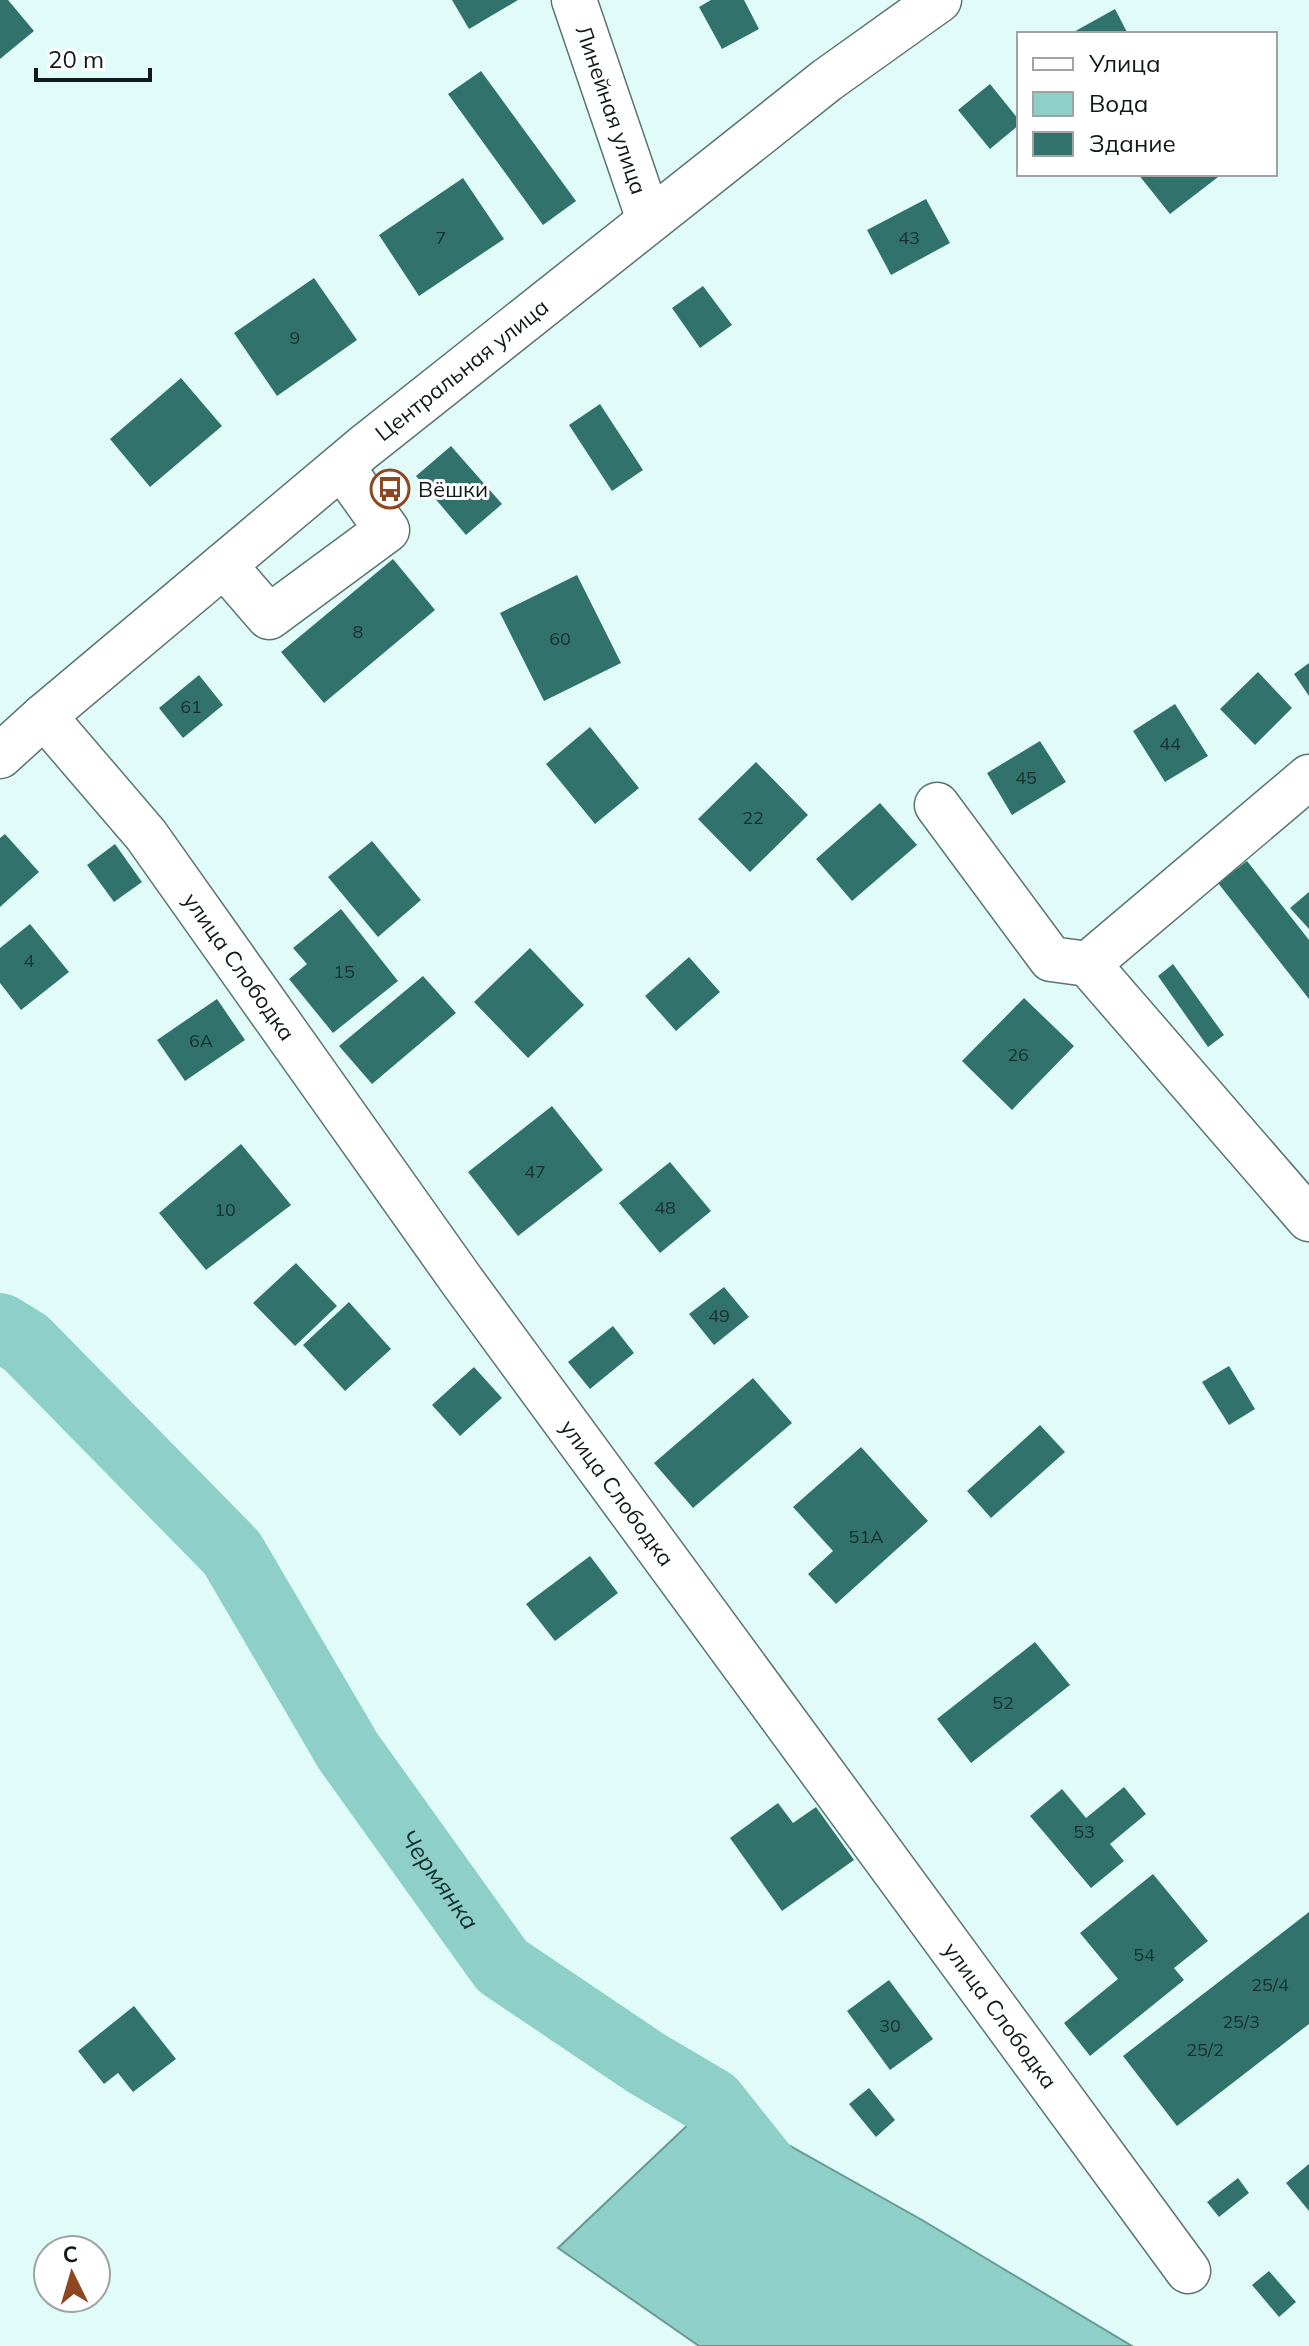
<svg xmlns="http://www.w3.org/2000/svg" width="1309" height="2346" font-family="Mulish,sans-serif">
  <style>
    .water { fill: #8ed0c8; stroke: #689993; stroke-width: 2 }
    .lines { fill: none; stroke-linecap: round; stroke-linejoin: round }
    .river { stroke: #8ed0c8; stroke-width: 68 }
    .building { fill: #31736c }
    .minor-casing { stroke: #5b7471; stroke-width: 47 }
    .minor { stroke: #fff; stroke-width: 44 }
    .labels { text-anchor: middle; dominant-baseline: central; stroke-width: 6; stroke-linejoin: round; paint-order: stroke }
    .number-label { font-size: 18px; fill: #18302d }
    .street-label { font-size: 22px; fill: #101a18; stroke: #fff }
    .poi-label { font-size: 22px; fill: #101a18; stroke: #fff; text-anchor: start }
    .water-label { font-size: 24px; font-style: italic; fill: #0e2f2c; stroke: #fff }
  </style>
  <rect width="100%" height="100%" fill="#e1fcf8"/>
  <path class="water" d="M712,2102l210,118 210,126h-433l-141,-98z"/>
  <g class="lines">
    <path class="river" id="s1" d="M0,1327l26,16 206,210 116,198 154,215 144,97 66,39 59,74"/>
  </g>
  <path class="building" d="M0,0h8l26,31 -34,28z
    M452,0h66l-49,29z
    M711,0h33l15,29 -37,20 -23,-42z
    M1115,9l13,25h-58z
    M481,71l95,130 -33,24 -95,-131z
    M990,84l29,36v5l-29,24 -32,-39z
    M1138,174h84l-52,40z
    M463,178l41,61 -85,57 -40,-61z
    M926,199l24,44 -59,32 -24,-45z
    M314,278l43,62 -80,56 -43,-63z
    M703,286l29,39 -32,23 -28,-40z
    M181,378l41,48 -72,61 -40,-48z
    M600,404l43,66 -31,21 -43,-66z
    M451,446l51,58 -36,31 -50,-59z
    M393,559l42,51 -111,93 -43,-51z
    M577,575l44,88 -77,38 -44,-88z
    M1309,663v33l-15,-22z
    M1258,672l34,36 -37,37 -35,-36z
    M199,675l24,30 -40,33 -24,-30z
    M1175,704l33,52 -43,26 -32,-51z
    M590,727l49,61 -44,36 -49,-60z
    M1040,741l26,41 -54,33 -25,-42z
    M756,762l52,53 -58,57 -52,-53z
    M880,803l37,42 -65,56 -36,-42z
    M5,834l34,38 -39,35v-69z
    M372,841l49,59 -43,37 -50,-60z
    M115,844l27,38 -28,20 -27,-37z
    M1247,861l62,79v59l-91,-116z
    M1309,892v37l-19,-21z
    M341,909l57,72 -65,52 -44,-54 18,-15 -14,-16z
    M30,924l39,48 -48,38 -21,-27v-35z
    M530,948l54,57 -56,53 -54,-56z
    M689,957l31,35 -44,39 -31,-35z
    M1173,964l51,71 -16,12 -50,-71z
    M423,976l33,37 -84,71 -33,-38z
    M1024,998l50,48 -62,64 -50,-49z
    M217,999l28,41 -60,41 -28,-41z
    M552,1106l51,64 -85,66 -50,-64z
    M241,1144l50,61 -85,65 -47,-57z
    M670,1162l41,49 -51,42 -41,-50z
    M296,1263l41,43 -42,40 -42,-43z
    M724,1287l25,30 -35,28 -25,-31z
    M349,1302l42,47 -46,42 -42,-46z
    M613,1326l21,27 -44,36 -22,-27z
    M1229,1366l26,43 -26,16 -27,-43z
    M474,1367l28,31 -42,38 -28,-31z
    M753,1378l39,45 -99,85 -39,-45z
    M1040,1425l25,27 -74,66 -24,-27z
    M861,1447l67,74 -92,83 -28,-30 25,-23 -40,-44z
    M590,1556l28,37 -63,48 -29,-37z
    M1035,1642l35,43 -99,78 -34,-44z
    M1124,1787l22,27 -36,30 14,17 -33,27 -61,-72 32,-27 24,29z
    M778,1803l15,20 23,-16 38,53 -72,51 -52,-73z
    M1153,1874l55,67 -34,27 10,12 -94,76 -26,-33 54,-44 -38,-46z
    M1309,1912v112l-132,102 -54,-70z
    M889,1980l44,59 -43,31 -43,-59z
    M134,2006l42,53 -43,33 -15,-19 -14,11 -26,-33z
    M869,2088l26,32 -19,17 -27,-33z
    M1309,2164v47l-23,-28z
    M1238,2178l11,15 -30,24 -12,-15z
    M1269,2271l27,31 -17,15 -27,-32z"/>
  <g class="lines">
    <g class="minor-casing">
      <g id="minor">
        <path id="s2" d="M574,0l75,220"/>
        <path d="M224,565l45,52 118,-87 -45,-63"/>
        <path id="s3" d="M44,716l102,119 316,446 726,990"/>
        <path id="s4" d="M0,756l44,-40 319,-268 464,-368 112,-80"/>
        <path d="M937,805l114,154 37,5 221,255"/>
        <path d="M1088,964l221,-187"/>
      </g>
    </g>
    <use href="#minor" class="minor"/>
  </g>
  <defs>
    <g id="bus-ring" transform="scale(2)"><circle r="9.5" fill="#fff" stroke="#8d4721" stroke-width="1.5"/><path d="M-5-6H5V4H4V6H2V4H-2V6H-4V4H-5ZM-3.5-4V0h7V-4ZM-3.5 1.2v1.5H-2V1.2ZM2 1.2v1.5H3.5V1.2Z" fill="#8d4721"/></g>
  </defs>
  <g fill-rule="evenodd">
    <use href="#bus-ring" x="390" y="489"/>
  </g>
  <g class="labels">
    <g class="number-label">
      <text x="441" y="237">7</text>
      <text x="909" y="237">43</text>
      <text x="295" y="337">9</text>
      <text x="358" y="631">8</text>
      <text x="560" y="638">60</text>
      <text x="191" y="706">61</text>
      <text x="1170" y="743">44</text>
      <text x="1026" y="777">45</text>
      <text x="753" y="817">22</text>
      <text x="29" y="960">4</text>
      <text x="344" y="971">15</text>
      <text x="201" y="1040">6А</text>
      <text x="1018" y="1054">26</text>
      <text x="535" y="1171">47</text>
      <text x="665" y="1207">48</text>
      <text x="225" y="1209">10</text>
      <text x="719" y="1315">49</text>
      <text x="866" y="1536">51А</text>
      <text x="1003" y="1702">52</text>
      <text x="1084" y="1831">53</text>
      <text x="1144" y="1954">54</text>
      <text x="1270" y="1984">25/4</text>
      <text x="1241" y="2021">25/3</text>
      <text x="890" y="2025">30</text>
      <text x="1205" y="2049">25/2</text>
    </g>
    <g class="street-label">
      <text stroke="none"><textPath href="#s2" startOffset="116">Линейная улица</textPath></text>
      <text stroke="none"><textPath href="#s4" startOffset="602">Центральная улица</textPath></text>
      <text stroke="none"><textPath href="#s3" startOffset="318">улица Слободка</textPath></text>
      <text stroke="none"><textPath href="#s3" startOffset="966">улица Слободка</textPath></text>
      <text stroke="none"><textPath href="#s3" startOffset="1614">улица Слободка</textPath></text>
    </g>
    <g class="poi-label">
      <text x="418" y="489">Вёшки</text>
    </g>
    <g class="water-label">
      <text stroke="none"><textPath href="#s1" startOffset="712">Чермянка</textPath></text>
    </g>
  </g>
  <rect x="1017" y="32" width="260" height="144" fill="#ffffff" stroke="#9fa3a3" stroke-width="2"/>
  <rect x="1033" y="58" width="40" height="12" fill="#ffffff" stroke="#9fa3a3" stroke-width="2"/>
  <text x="1089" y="72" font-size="24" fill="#101a18">Улица</text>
  <rect x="1033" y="92" width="40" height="24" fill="#8ed0c8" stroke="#9fa3a3" stroke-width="2"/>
  <text x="1089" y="112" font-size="24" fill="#101a18">Вода</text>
  <rect x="1033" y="132" width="40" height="24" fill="#31736c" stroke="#9fa3a3" stroke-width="2"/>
  <text x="1089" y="152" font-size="24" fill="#101a18">Здание</text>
  <g transform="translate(72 2274) rotate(355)"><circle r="38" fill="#ffffff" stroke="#9fa3a3" stroke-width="2"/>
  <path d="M0-6L14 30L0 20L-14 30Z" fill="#8d4721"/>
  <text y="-12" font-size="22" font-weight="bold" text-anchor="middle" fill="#101a18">С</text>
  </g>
  <path d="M36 68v12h114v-12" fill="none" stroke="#101a18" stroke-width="4"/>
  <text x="48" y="68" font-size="24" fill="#101a18" stroke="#ffffff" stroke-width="6" paint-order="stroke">20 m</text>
</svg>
